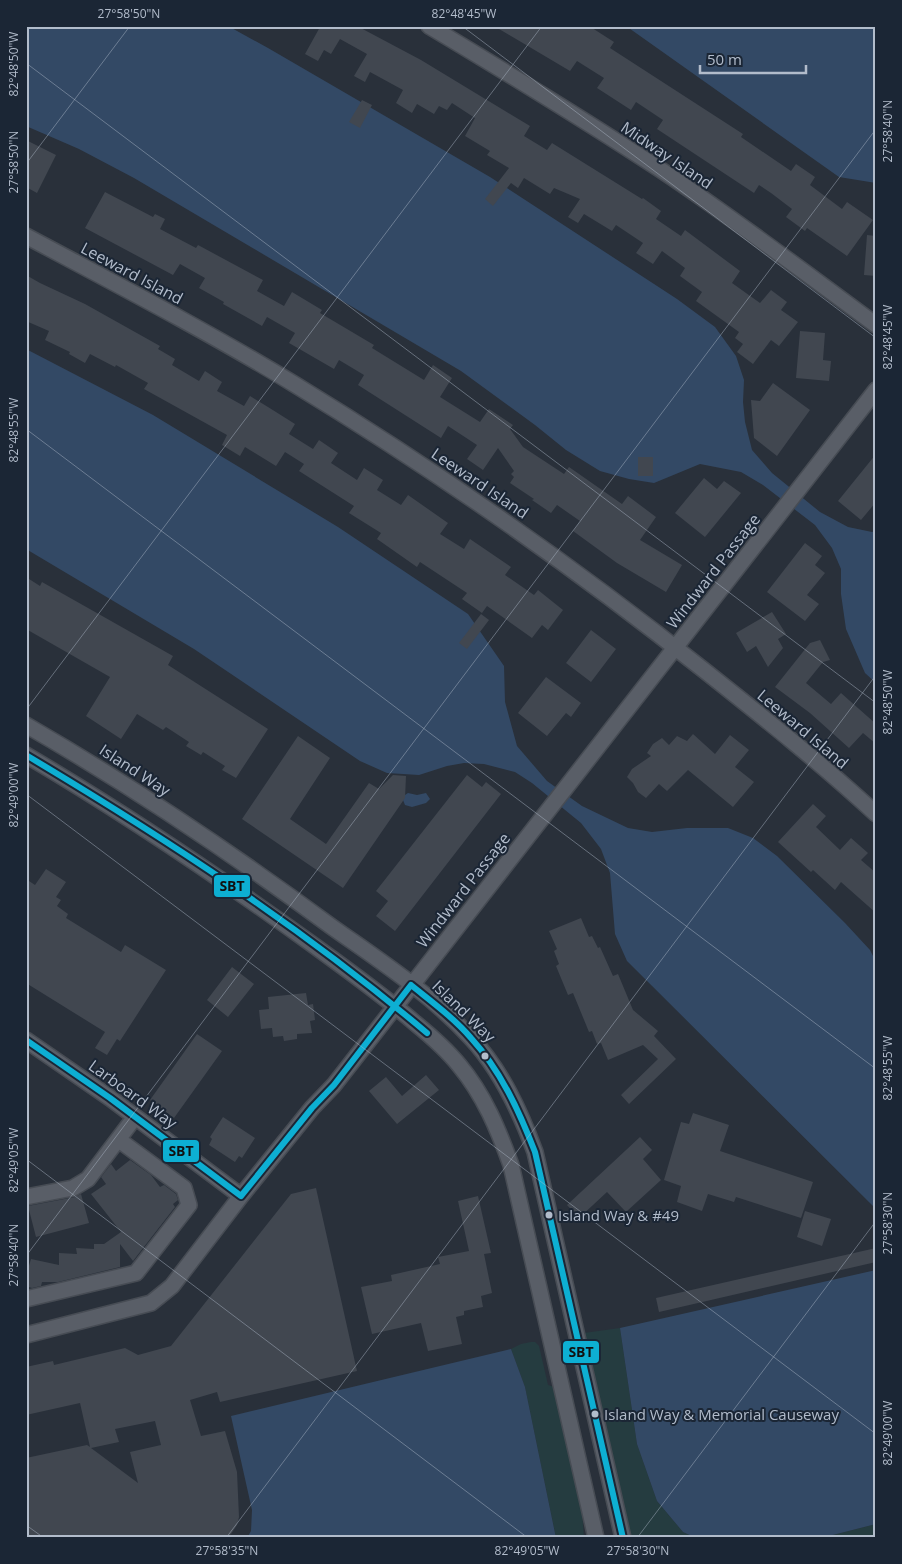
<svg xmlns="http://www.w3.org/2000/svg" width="902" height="1564" font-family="'Open Sans',sans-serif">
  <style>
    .green { fill: #253c40 }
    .water { fill: #334965 }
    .building { fill: #414750; fill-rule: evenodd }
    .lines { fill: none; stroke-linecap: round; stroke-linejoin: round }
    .minor-casing { stroke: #474c54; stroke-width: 18 }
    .minor { stroke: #595e67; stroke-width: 15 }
    .bus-1-casing { stroke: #1b2635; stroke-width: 10 }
    .bus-1 { stroke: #0dafd3; stroke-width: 6 }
    .ticks { fill: none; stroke: #b2bccb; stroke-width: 1; stroke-opacity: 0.45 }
    .bus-dot { fill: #b2bccb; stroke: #1b2635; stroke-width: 2 }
    .labels { text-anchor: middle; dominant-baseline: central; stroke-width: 4; stroke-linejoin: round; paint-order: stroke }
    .bus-label { font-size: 15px; fill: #b2bccb; stroke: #1b2635; text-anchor: start }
    .street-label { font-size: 16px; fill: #b2bccb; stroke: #1b2635 }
    .line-badge { stroke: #1b2635; stroke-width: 2 }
    .pale-badge-label { font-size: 14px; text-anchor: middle; font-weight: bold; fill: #111 }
    .neatline { fill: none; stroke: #b2bccb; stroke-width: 2 }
    .ticks-label { font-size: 12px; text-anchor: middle; fill: #b2bccb }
  </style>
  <rect width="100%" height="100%" fill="#29303a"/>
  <path class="green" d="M620,1328l17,116 20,57 26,31 13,6h-66l-46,-205z
    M531,1342h4l4,4 9,39 6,2 28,124 2,27h-28l-31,-151 -14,-38 10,-5z
    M876,1524v14h-55z"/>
  <path class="water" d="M26,26h202l40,22 222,129 187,122 38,28 21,29 8,24 -1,22 2,20 7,28 20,23 48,39 28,15 24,5 4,-1v152l-11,-10 -19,-44 -5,-35v-25l-9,-21 -17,-23 -52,-40 -22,-13 -41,-8 -46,19 -25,-4 -29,-8 -34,-21 -31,-25 -74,-54 -327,-193 -55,-29 -53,-23z
    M626,26h250v157l-37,-6z
    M26,349l127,66 185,112 130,87 36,52 1,36 12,44 30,35 35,25 46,22 24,4 35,-4h41l25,10 24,18 68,67 25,27 6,12v247l-249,-248 -12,-27 -5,-61 -9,-24 -20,-26 -49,-40 -17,-11 -31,-8 -20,-1 -17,3 -28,9 -32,-2 -27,-12 -166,-112 -168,-100z
    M408,793l9,2 9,-2 4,6 -4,4 -14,4 -7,-2 -2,-5 2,-5z
    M876,1270v254l-55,14h-125l-13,-6 -26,-31 -20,-57 -17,-116z
    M511,1349l14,38 31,151h-309l4,-7 1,-21 -21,-94z"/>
  <path class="building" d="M318,26h39l64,34 109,66 -6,10 23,14 5,-7 90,56 1,-1 18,13 -5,8 25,17 4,-6 55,41 -8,12 28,20 11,-13 16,12 -6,8 17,12 -19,24 -8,-6 -18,24 -16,-12 6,-8 -8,-6 4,-6 -43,-31 6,-9 -22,-16 5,-8 -23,-17 -9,13 -17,-11 7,-10 -27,-18 -4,6 -28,-17 -6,9 -10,-6 12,-18 -26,-11 -4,6 -26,-16 -6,10 -7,-5 -18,23 -8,-7 24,-31 -22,-13 3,-4 -25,-15 10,-18 -23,-15 -5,7 -8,-4 -5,8 -17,-10 -5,9 -16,-10 7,-13 -33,-18 -5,10 -11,-6 13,-22 -27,-15 -9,15 -7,-4 -6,11 -13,-7 15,-27z
    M494,26h95l25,16 -4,6 133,86 -2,3 50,34 5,-7 19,13 -5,8 32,24 5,-7 26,18 -26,36 -40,-28 -2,3 -19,-14 6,-8 -21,-16 -12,-8 -5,8 -97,-64 6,-9 -27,-18 -5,8 -34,-22 7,-10 -27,-17 -7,10z
    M362,100l10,5 -12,23 -11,-6z
    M26,140l30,15 -19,38 -11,-6z
    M105,192l48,25 2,-3 10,5 -5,10 36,19 2,-3 65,35 -6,11 27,15 8,-14 30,18 -2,3 54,32 -2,3 52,32 9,-15 19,13 -12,19 40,25 9,-13 24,16 -3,4 13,18 41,27 5,-7 53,37 6,-8 28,21 -16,23 42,25 -16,27 -49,-29 -44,-32 7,-10 -23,-16 -6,8 -19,-13 2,-1 -24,-16 4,-6 -3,-3 3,-3 -16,-23 -15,22 -16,-11 10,-14 -29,-19 -7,12 -83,-53 6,-10 -25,-15 -5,9 -45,-26 6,-10 -28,-16 -5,9 -39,-22 1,-2 -25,-14 6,-10 -25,-14 -7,11 -88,-47z
    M867,235l9,1v40l-12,-1z
    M26,275l14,8 45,21 75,42 -2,3 17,10 -3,6 27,16 6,-10 17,11 -5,9 27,15 6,-10 18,11 27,17 -6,10 24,15 6,-9 19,13 -7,10 26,17 7,-12 19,12 -6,10 24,15 7,-10 40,28 -8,11 24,15 6,-10 41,28 -6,8 29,20 4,-5 25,20 -15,20 -6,-5 -10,13 -45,-32 -5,7 -20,-14 5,-6 -47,-31 -3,5 -40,-28 4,-6 -32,-20 5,-7 -55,-35 5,-7 -19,-12 -9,14 -31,-19 -5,9 -18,-11 5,-10 -83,-46 4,-6 -32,-18 -1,2 -25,-13 -5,9 -16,-9 1,-2 -25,-12 4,-9 -23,-10z
    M800,331l25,2 -2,27 8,1 -2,20 -33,-3z
    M773,383l37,27 -33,46 -23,-18 -3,-38 9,1z
    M876,454v48l-15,18 -23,-19z
    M638,457h15v19h-15z
    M704,478l13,11 7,-8 17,12 -36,44 -30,-24z
    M805,543l17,13 -7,9 10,8 -18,22 12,9 -14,17 -38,-29z
    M26,577l14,9 2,-4 131,74 -5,9 100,64 -32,49 -14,-8 3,-4 -22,-14 -2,3 -15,-9 3,-4 -23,-15 -3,3 -26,-16 -16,25 -35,-23 24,-39 -84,-48z
    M772,612l14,22 -8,5 5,9 -15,19 -12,-21 -9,6 -11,-19z
    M481,614l8,6 -22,29 -8,-6z
    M591,630l25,19 -25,33 -25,-19z
    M820,640l10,20 -7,2 -17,21 25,21 10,-11 35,31v20l-13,-11 -14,15 -39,-35 -35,-26 35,-44z
    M546,677l35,26 -10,14 -5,-4 -19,23 -29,-23z
    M693,734l22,20 15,-19 19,15 -14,17 19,15 -21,25 -45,-37 -21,21 -8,-7 -13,14 -8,-6 -5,-9 -6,-6 5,-8 19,-13 -4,-3 6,-9 9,-6 7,7 8,-9 10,5z
    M298,736l32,22 -40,61 36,25 43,-61 10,6 14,-14 13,1 -1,22 -62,90 -101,-69z
    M467,775l15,12 4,-5 15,12 -106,137 -19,-15 12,-15 -12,-10z
    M813,804l13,12 -10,11 24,23 11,-12 17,15 -7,7 15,13v40l-35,-31 -6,8 -22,-20 -2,2 -33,-30z
    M46,869l20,13 -10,15 5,3 -4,6 11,8 -2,4 55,34 4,-7 41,25 -46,71 -3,-2 -10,16 -12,-7 10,-16 -79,-49v-104l9,6z
    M581,918l8,19 3,-1 6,12 2,-1 13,29 5,-2 15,36 25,21 -4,5 22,23 -47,45 -8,-9 37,-36 -15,-14 -35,15 -7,-17 -4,1 -5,-13 -3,1 -16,-39 -5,2 -12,-29 3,-2 -5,-13 3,-2 -8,-18z
    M232,967l22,17 -26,33 -21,-17z
    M306,993l2,12 5,-1 2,16 -5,1 2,12 -15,1v5l-13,2 -1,-5 -10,1 -1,-9 -11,1 -2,-19 10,-1 -1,-12z
    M197,1034l25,17 -48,67 -24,-18z
    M426,1075l13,15 -42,34 -28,-33 17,-14 16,19z
    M693,1113l36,12 -9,26 93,31 -12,36 -65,-21 -2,5 -26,-8 -6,17 -25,-9 4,-16 -17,-6 17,-58 8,2z
    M223,1117l32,21 -13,20 -3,-2 -4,6 -26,-17 3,-6 -2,-2z
    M640,1137l12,13 -9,9 18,21 -35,32 -19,-20 -28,26 -12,-13z
    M130,1160l21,15 9,12 4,-2 12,9 2,6 -5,4 2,3 -42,54 -13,-17v23l-62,15h-16l-1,4 -9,2 -6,-2v-18l2,1 3,-10 28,6v-12l18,1 -1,-6 18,1v-5h10l17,-12 -30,-38 15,-10 -5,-7 10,-13 5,7z
    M316,1188l41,183 -137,31 -3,-10 -27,8 11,36 24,-5 12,41 2,45 -2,8 -6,9 -7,4h-198v-80l61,-13 3,2 -10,-44 -54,12v-48l27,-6 1,4 71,-17 13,7 33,-9 120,-152zM155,1421l6,24 -31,7 8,31 -47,-35 28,-6 -4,-13z
    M81,1194l8,29 -53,14 -8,-31 47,-9z
    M478,1196l13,57 -7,1 8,39 -11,3 2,11 -19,4v4l-8,2 6,27 -34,7 -7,-28 -49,11 -11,-47 31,-6 -1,-6 49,-11 -2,-7 31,-6 -11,-50z
    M805,1211l26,8 -9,27 -25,-9z
    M876,1248v14l-217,50 -3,-14z"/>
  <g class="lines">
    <g class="minor-casing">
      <path id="minor" d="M429,26c77,46 154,93 229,142 74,49 146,104 218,157
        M26,236c90,48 181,95 268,148 143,87 280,183 411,287 58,46 117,93 171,143
        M26,725c106,61 207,129 306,202 48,34 99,67 139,111 30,32 49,73 64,114l88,386
        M26,755c100,59 196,124 290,192 34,25 68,49 99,76 16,13 31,26 44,42 25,30 39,64 52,100l85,373
        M26,1040l84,58 131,98
        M26,1197l47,-9 15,-9 47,-62
        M26,1299l110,-26 53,-68 -5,-17 -65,-48
        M26,1335l125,-32 21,-17 69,-90 71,-88 22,-23 542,-695"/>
    </g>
    <use href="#minor" class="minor"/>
    <g class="bus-1-casing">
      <path id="bus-1" d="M26,755c139,83 277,173 401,278
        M26,1040l84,58 131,98 71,-88 22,-23 77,-100c21,17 43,33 60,53 30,33 48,73 64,114l88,386"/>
    </g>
    <use href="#bus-1" class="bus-1"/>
  </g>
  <path class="ticks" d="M462,26l414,312M26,63l850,640M26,164l104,-138M26,429l850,640M26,710l516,-684M26,794l850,640M26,1159l502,379M26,1256l850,-1127M26,1525l18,13M226,1538l650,-863M637,1538l239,-317"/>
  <g class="bus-dot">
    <circle cx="485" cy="1056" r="4.5"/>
    <circle cx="549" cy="1215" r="4.5"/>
    <circle cx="595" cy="1414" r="4.5"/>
  </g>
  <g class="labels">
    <g class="bus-label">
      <text x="558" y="1215">Island Way &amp; #49</text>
      <text x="604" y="1414">Island Way &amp; Memorial Causeway</text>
    </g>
    <g class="street-label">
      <text transform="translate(667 155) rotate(34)">Midway Island</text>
      <text transform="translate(132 273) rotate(28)">Leeward Island</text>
      <text transform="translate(480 483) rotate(34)">Leeward Island</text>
      <text transform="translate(713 571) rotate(-52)">Windward Passage</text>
      <text transform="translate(803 729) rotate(40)">Leeward Island</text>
      <text transform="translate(135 770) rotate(33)">Island Way</text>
      <text transform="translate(463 890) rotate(-52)">Windward Passage</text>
      <text transform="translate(464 1011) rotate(44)">Island Way</text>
      <text transform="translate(133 1094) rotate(36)">Larboard Way</text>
    </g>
  </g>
  <g class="line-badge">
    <rect x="213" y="874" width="38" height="24" rx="5" fill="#0dafd3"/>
    <rect x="162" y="1139" width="38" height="24" rx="5" fill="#0dafd3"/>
    <rect x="562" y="1340" width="38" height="24" rx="5" fill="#0dafd3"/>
  </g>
  <g class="pale-badge-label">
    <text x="232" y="891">SBT</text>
    <text x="181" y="1156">SBT</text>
    <text x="581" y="1357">SBT</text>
  </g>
  <rect width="902" height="1564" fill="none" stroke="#1b2635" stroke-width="55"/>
  <path d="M700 65v8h106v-8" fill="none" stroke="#b2bccb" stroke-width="2.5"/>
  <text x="707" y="65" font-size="15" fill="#b2bccb" stroke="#1b2635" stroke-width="4" paint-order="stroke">50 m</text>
  <rect x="28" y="28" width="846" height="1508" class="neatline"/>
  <g class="ticks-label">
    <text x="129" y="18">27°58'50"N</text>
    <text x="464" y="18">82°48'45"W</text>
    <text transform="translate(14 64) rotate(-90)" y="4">82°48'50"W</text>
    <text transform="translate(888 131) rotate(-90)" y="4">27°58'40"N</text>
    <text transform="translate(14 162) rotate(-90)" y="4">27°58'50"N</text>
    <text transform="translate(888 337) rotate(-90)" y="4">82°48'45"W</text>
    <text transform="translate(14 430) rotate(-90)" y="4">82°48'55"W</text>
    <text transform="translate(888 702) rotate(-90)" y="4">82°48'50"W</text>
    <text transform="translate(14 795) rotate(-90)" y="4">82°49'00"W</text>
    <text transform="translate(888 1068) rotate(-90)" y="4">82°48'55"W</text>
    <text transform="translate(14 1160) rotate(-90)" y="4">82°49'05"W</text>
    <text transform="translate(888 1223) rotate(-90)" y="4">27°58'30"N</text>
    <text transform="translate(14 1255) rotate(-90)" y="4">27°58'40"N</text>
    <text transform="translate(888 1433) rotate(-90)" y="4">82°49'00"W</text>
    <text x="227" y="1555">27°58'35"N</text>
    <text x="527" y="1555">82°49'05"W</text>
    <text x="638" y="1555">27°58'30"N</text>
  </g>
</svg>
